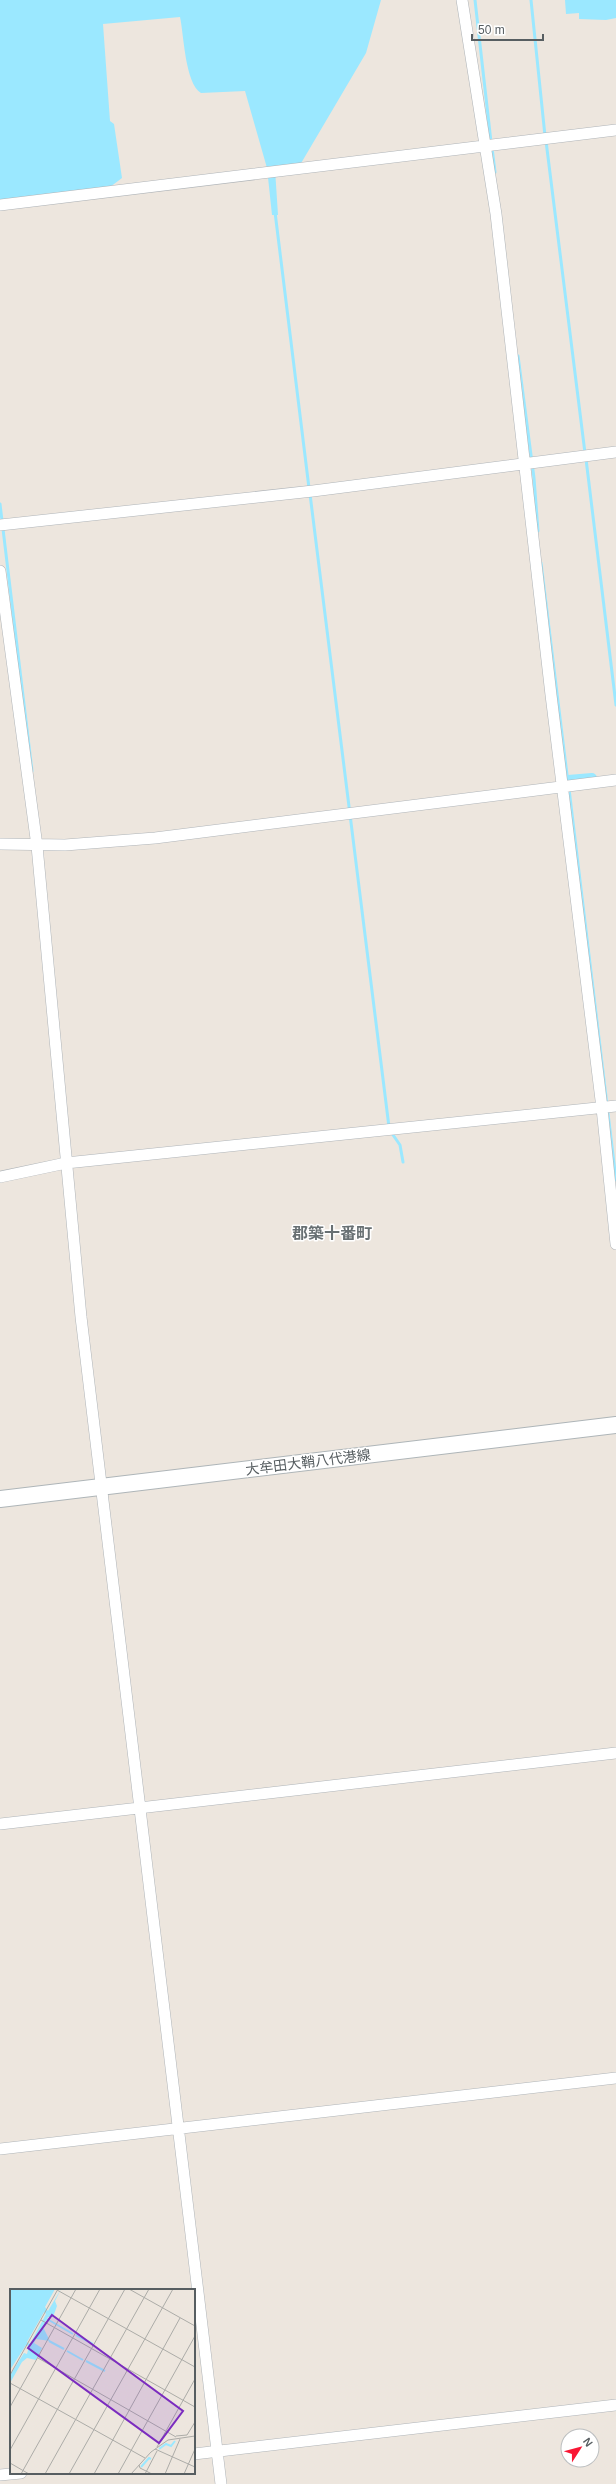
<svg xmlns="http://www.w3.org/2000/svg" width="616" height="2484" font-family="Arial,'Noto Sans JP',sans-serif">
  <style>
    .water { fill: #9be8ff }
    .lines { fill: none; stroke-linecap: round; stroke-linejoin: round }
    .stream { stroke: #9be8ff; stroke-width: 3 }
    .canal { stroke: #9be8ff; stroke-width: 10 }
    .minor-casing { stroke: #afb4b8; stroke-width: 12 }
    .secondary-casing { stroke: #aeb5b8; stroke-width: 18 }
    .minor { stroke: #fff; stroke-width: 11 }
    .secondary { stroke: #fff; stroke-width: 16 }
    .labels { text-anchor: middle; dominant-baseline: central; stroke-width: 3; stroke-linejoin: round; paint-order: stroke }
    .street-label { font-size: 14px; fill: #575e61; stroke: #fff }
    .quarter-label { font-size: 16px; font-weight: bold; fill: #687073; stroke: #fff }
    .inset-river { fill: none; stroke: #9be8ff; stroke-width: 2 }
    .inset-road { fill: none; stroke: #acaca8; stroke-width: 1 }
    .view { fill: #7b2cbf; fill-opacity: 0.15; stroke: #7b2cbf; stroke-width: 2 }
    .inset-edge { fill: none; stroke: #575e61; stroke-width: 2 }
  </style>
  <rect width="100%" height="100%" fill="#ede6de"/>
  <path class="water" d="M0,0h381l-15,53 -66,112 -25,4 3,46h-6l-5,-47 -22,-77 -44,2c-16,-10 -17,-57 -21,-76l-77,7 7,97 4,3 8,54 -12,9 -110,14z
    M565,0h51v18l-10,2 -27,-1v-6l-13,1z"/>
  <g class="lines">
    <path class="stream" d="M475,0l16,142
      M531,0l14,136
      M546,141l39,312
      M492,148l3,24
      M275,212l34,276
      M518,356l16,122 4,53
      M586,459l30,246
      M310,494l79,633
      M0,504l32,267
      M541,563l27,220
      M569,789l47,391
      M391,1132l9,13 3,17"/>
    <path class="canal" d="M568,780l24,-2"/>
    <g class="minor-casing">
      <path id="minor" d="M462,0l34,214 55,481 51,413 14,136
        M0,205l616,-75
        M0,525l313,-34 303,-39
        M0,571l37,275 44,471 140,1167
        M0,844l65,1 90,-7 461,-58
        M0,1177l66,-14 550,-57
        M0,1824l616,-71
        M0,2149l616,-71
        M194,2454l422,-49
        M0,2475l21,-2"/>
    </g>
    <g class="secondary-casing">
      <path id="secondary" d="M0,1499l616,-74"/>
    </g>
    <use href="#minor" class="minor"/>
    <use href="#secondary" class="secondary"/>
  </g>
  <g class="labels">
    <g class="street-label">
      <text transform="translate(308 1462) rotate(-7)">大牟田大鞘八代港線</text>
    </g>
    <g class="quarter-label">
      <text x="332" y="1233">郡築十番町</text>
    </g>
  </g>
  <g transform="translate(10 2289)">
    <rect width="185" height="185" fill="#ede6de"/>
    <path d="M0,0h45l-10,18 3,4 13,-22 -6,12 2,5 -4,11h-5l-5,10 7,14 -14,-2 -2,4 8,5 -6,12 -9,-2 -5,4 -12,21v-8l14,-22 3,1 2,-8 -3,-1 -16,25zM34,23l2,2 -16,30 -3,-2z" fill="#9be8ff" fill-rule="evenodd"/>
    <path class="inset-river" d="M37,30l26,15M66,46l17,9M39,52l15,8M57,62l16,9M76,72l19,10M149,160l7,-5 5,2 4,-5M131,178l8,-9 2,1"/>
    <path class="inset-road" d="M119,0l66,37M47,1l138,77M31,31l154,87M28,69l138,79M0,86l48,-86M0,94l135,75M0,118l66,-118M166,147l11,-1 8,-13M147,158l38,-68M145,160l40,18M0,161l90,-161M0,174l19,11M129,176l1,3 12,6M11,185l104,-185M35,185l104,-185M59,185l104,-185M84,185l86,-156M108,185l77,-138M121,185l20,-22 17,-12 27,-4M135,185l12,-23M155,185l15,-35M174,185l11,-25"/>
    <path class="view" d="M42,26l131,96 -24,32 -131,-95z"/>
    <rect width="185" height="185" class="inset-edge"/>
  </g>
  <g transform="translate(580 2448) rotate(54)"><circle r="19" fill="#ffffff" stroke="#bcbfc0"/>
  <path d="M0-3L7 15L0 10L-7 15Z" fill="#f91734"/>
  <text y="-6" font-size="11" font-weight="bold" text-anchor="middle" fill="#575e61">N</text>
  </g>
  <path d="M472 34v6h71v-6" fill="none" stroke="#575e61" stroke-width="2"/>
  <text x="478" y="34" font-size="12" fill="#575e61" stroke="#ffffff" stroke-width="3" paint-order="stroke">50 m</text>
</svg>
